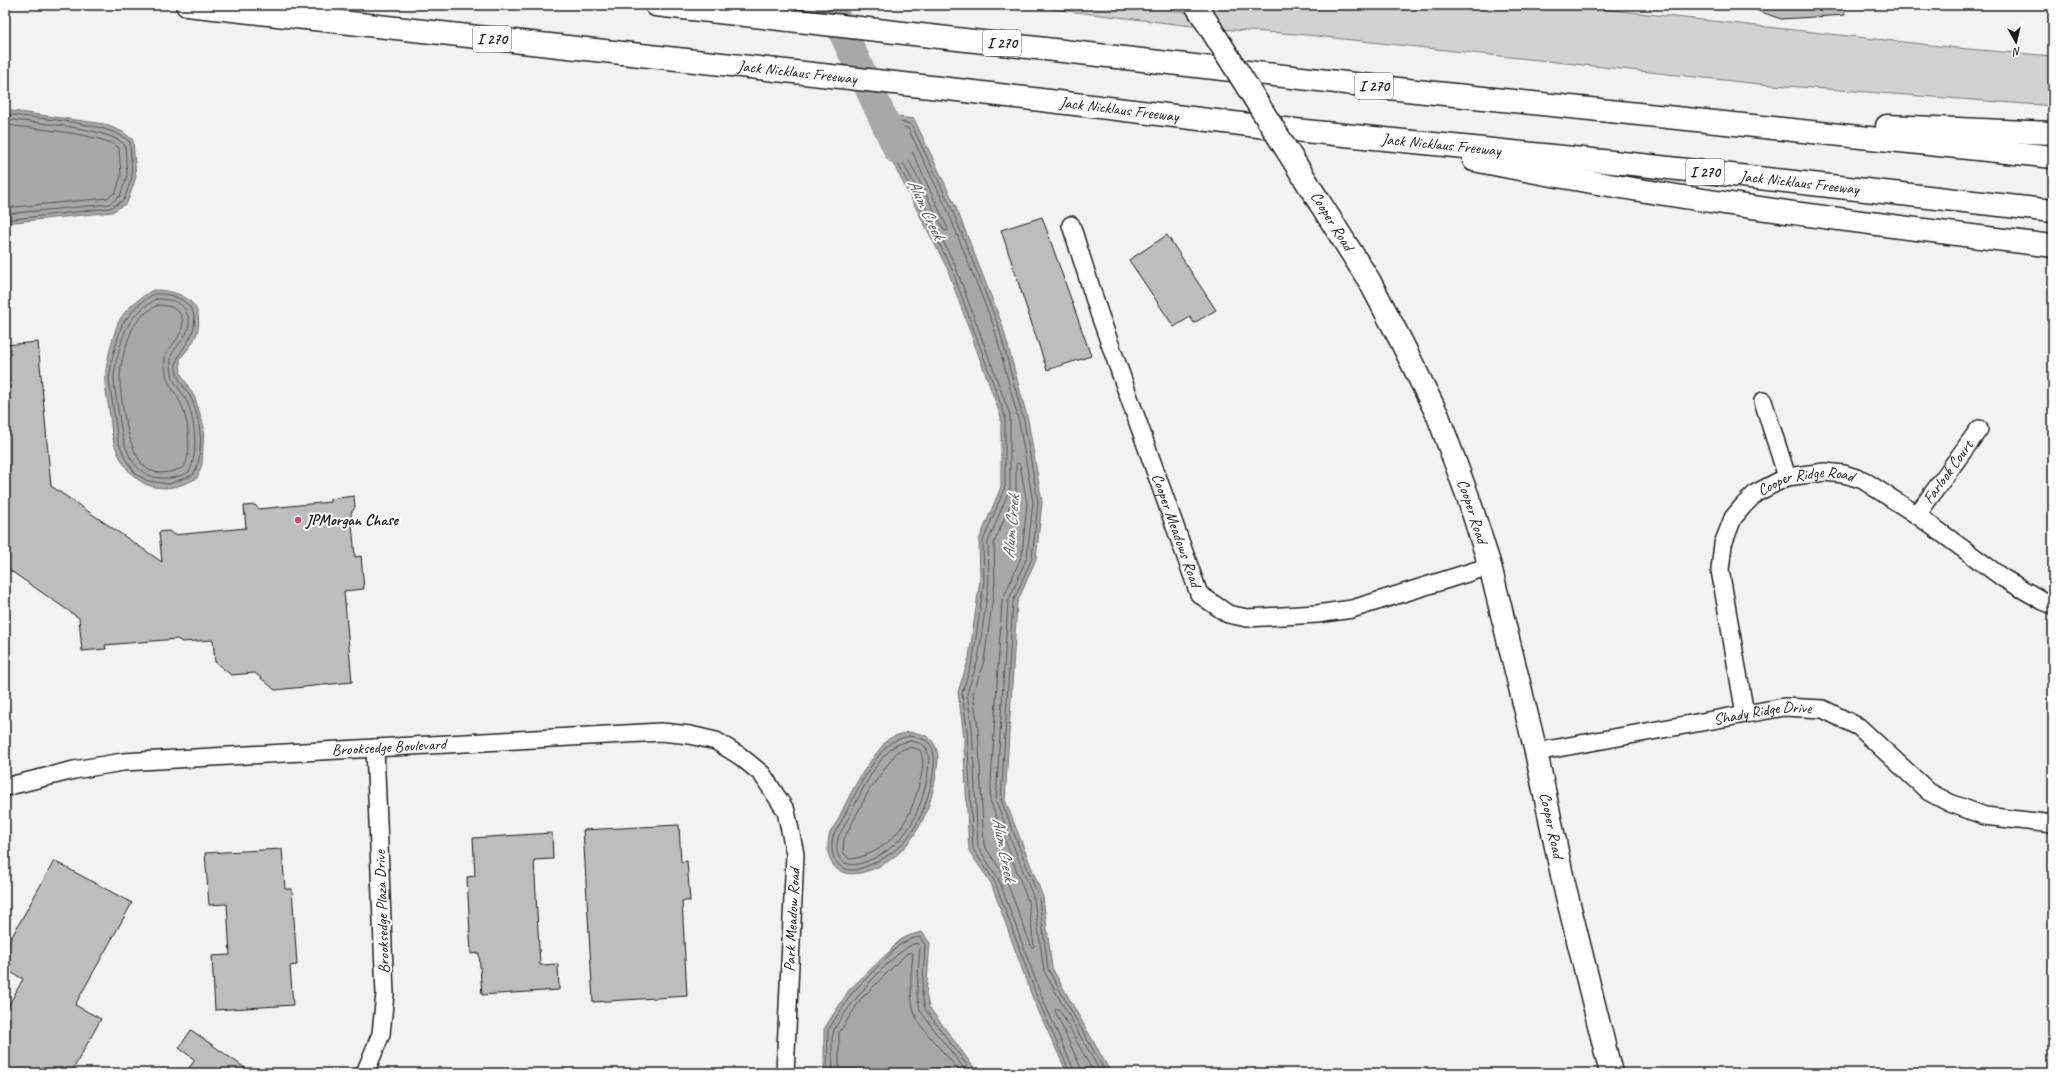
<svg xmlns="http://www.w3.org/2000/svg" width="2058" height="1078" font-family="Caveat,sans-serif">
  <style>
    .green { fill: #d2d2d2; stroke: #777 }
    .water { fill: #a8a8a8; stroke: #707070 }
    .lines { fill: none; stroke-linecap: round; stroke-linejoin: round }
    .shore { stroke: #545454; stroke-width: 1 }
    .river { stroke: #a8a8a8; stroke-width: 29 }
    .building { fill: #bdbdbd; stroke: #1c1c1c }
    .street-casing { stroke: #1c1c1c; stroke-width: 20 }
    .secondary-casing { stroke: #1c1c1c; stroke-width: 25 }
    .highway-casing { stroke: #1c1c1c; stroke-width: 25 }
    .street { stroke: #fff; stroke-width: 17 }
    .secondary { stroke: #fff; stroke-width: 22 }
    .highway { stroke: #fff; stroke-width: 22 }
    .secondary-bridge-casing { stroke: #1c1c1c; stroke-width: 25; stroke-linecap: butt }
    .secondary-bridge { stroke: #fff; stroke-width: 22 }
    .poi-dot { fill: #d1495b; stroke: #fff; stroke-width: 1.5 }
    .labels { text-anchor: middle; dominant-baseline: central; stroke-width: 4; stroke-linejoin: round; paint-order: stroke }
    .shield { fill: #fff; stroke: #606060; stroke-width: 1 }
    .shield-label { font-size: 15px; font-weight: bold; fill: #1c1c1c }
    .street-label { font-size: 16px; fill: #1c1c1c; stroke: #fff }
    .poi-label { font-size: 16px; font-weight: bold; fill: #1c1c1c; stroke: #fff; text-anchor: start }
    .water-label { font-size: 17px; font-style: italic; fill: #5b5b5b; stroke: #fff }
  </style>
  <rect width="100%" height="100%" fill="#f2f2f2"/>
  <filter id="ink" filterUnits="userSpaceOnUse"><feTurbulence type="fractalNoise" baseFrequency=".025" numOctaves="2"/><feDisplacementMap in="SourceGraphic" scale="8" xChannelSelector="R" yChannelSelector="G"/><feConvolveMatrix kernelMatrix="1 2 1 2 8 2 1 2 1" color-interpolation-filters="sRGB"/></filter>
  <g filter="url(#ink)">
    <path class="green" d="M1018,5h153l3,6 36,3 -5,-9h361l401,44 86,7v50l-293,-22 -463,-50 -80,-5z"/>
    <path class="water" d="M5,110l99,14 19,8 10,8 3,37 -9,26 -15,9 -107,11z
      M867,113l47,6 41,86 47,119 26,96 14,82 -6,57 -19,44 -12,197 38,97 9,71 59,105h-44l-34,-74 -42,-116 -22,-32 -6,-122 -5,-37 11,-34 11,-78 -1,-40 22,-53v-70l-54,-149z
      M153,290c26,0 53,11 44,43 -3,10 -11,18 -17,26l1,15 14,24 9,29 -2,37 -5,14c-40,22 -69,6 -83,-35 -3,-10 -3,-22 -5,-33 -1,-11 -5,-23 -4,-33 2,-18 7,-38 13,-54 7,-15 22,-25 35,-33z
      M909,732c8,1 19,2 24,10 7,10 5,21 3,32 -6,44 -29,89 -76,99 -25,5 -36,-13 -31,-37 1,-5 6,-11 9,-16 11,-25 23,-48 41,-70 3,-3 6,-9 10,-11 5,-4 14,-5 20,-7z
      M922,932l8,11 -4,51 3,13 49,66h-154v-44l25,-39 42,-40c8,-12 18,-15 31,-18z"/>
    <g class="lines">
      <path class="shore" d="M5,114c31,5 103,7 125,28l2,35 -8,23 -14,8 -105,12
        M5,119c27,4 103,8 120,26l2,31 -7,20 -11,8 -104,10
        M5,125c23,3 101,9 114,23l2,28 -5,16 -9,6 -102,10
        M896,132l8,2 44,95 -1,2 -3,-1 -48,-95z
        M154,294c23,-2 49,12 38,39 -5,15 -20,23 -15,41 2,8 10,16 14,24 10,21 14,56 2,77l-24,9 -21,-3 -12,-7 -10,-14 -8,-19 -9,-62 3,-20 10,-35 15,-18z
        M156,299c14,0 28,2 32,17 5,16 -9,26 -16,38 -2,5 -1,13 0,19 0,9 10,18 14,27 9,18 13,53 3,72 -9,5 -19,7 -29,6 -34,-4 -38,-42 -42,-69 -1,-10 -4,-20 -4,-30 0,-11 8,-44 14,-53 6,-12 17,-20 28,-27z
        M158,305c22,0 32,14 19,34 -3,5 -8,9 -11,14 -2,6 -1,13 0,19 0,11 10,20 14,30 8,15 13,50 4,65 -10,5 -22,8 -33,4 -22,-9 -31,-72 -31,-93 0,-15 6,-34 12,-48 5,-11 16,-20 26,-25z
        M1018,463l2,2 7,38 -5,52 -20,46 -12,199 38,101 6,45 -2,2 -27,-71 -21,-32 -6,-117 -5,-34 11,-33 11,-79 -1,-39 22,-52v-26z
        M909,736c7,1 14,2 20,7 15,15 -6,74 -17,89 -12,17 -28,28 -48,35 -9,4 -17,5 -25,-2 -8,-7 -8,-18 -6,-28 1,-5 5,-9 7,-13 15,-28 27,-58 49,-80 5,-4 14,-6 20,-8z
        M910,741c6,1 13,2 16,7 9,18 -7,66 -18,81 -12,17 -27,28 -46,34 -19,6 -29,-6 -24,-25 1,-4 5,-9 7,-13 12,-24 27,-60 48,-78 4,-3 12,-5 17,-6z
        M910,747l10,3c5,11 2,23 -1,34 -7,30 -21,59 -53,71 -5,2 -11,4 -17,4l-6,-7 1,-13 25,-49 28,-38z
        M827,1073l1,-43 24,-37 47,-48 12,-6 9,-2 5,8 -3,49 3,15 48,64
        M833,1073c0,-11 -3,-33 1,-43 10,-20 63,-84 83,-87l3,3 -3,48 3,16 16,23 32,40
        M839,1073v-40l22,-34 45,-45 5,-2 2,1c-2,19 -4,41 1,59 7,20 34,43 47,61
        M1070,1073l-33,-76 -42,-115 -22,-33 -6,-120 -5,-36 11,-34 11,-78 -1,-40 22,-54v-71l-54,-149 -75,-146 2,-3 33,6 40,83 47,118 26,96 14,81 -6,56 -19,44 -12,198 38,98 9,71 58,104
        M1075,1073l-34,-78 -42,-115 -21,-33 -6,-119 -5,-35 11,-33 11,-79 -1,-39 22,-54v-73l-55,-150 -70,-138 1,-2 22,3 39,81 47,118 25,95 14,80 -6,55 -19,45 -12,199 38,98 10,72 57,102
        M1081,1073l-1,-7 -25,-55 1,-3 3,1 35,64"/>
      <path class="river" d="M830,5l68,145"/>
    </g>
    <path class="building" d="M1748,5h96l1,10 -64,4 -34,-12z
      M1042,217l49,139 -44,14 -46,-140z
      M1167,235l49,75 -22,13 -4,-6 -16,10 -45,-67z
      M38,342l13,144 111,76 -3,-30 10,-1 5,4 72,-7 -2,-22 11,-1 4,4 71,-7v-3l24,-3 1,11 -4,6 4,44 6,-1 3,33 -20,2 8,91 -77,8 -20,-17 -24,2 -16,-13 -2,-22 -31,2 -5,-3 -72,6 1,4 -24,2 -3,-33 -74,-51v-222z
      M679,825l2,37 6,-1 3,40h-8l5,95 -94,6 -10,-172z
      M552,833l1,26 -19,1 6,105 18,-1 1,26 -77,5 -3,-42 -8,1 -4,-77 8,-1 -2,-38z
      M282,849l3,40h7l5,76 -7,1 3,39 -78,5 -3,-54 18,-1 -3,-51 -18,1 -4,-52z
      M54,861l78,42 -57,102 26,14 -30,54h-66v-61l18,-33 -18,-10v-20z
      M191,1030l61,43h-67l10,-13 -16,-12z"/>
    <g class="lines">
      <g class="street-casing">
        <g id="street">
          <path id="s1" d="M1071,225l28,88 100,281 29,20 19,4 70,-4 35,-5 138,-43"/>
          <path d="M1763,401l24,76"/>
          <path id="s2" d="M1917,515l62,-86"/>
          <path id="s3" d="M1745,714l-25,-144 3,-26 10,-26 10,-12 13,-13 31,-16 38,-5 19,2 19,6 54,35 86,63 40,23 10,4"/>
          <path id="s4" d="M1536,752l248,-45 39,2 36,18 70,65 21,11 35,13 68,8"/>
          <path id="s5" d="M5,787l69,-17 49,-8 538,-30 29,3 26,6 24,15 22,18 24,37 9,43 -10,219"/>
          <path d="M365,1073l16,-39 4,-40 -10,-246"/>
        </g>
      </g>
      <g class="secondary-casing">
        <g id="secondary">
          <path id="s6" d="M1320,203l50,79 32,61 36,73 30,81 22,69 46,186 27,128 48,193"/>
        </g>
      </g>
      <g class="highway-casing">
        <g id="highway">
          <path id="s7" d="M187,5l762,84 326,39 367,37 411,46"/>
          <path d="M656,5l760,86 637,66"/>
          <path d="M1887,126l166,7"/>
          <path d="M1474,160c191,39 386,62 579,86"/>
        </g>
      </g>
      <use href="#street" class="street"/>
      <use href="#secondary" class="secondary"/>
      <use href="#highway" class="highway"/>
      <g class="secondary-bridge-casing">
        <path id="secondary-bridge" d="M1196,5l124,198"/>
      </g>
      <use href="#secondary-bridge" class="secondary-bridge"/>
    </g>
  </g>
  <circle class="poi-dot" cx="298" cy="520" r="4"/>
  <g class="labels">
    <g class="shield">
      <rect x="473" y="26" width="38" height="26" rx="3"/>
      <rect x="983" y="30" width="38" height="26" rx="3"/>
      <rect x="1355" y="73" width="38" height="26" rx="3"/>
      <rect x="1686" y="159" width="38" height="26" rx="3"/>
    </g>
    <g class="shield-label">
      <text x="492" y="39">I 270</text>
      <text x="1002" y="43">I 270</text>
      <text x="1374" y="86">I 270</text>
      <text x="1705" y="172">I 270</text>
    </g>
    <g class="street-label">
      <text stroke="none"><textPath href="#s7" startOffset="614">Jack Nicklaus Freeway</textPath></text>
      <text stroke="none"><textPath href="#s7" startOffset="938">Jack Nicklaus Freeway</textPath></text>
      <text stroke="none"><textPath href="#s7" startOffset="1262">Jack Nicklaus Freeway</textPath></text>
      <text stroke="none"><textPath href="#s7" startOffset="1622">Jack Nicklaus Freeway</textPath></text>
      <text transform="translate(1332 221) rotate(58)">Cooper Road</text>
      <text stroke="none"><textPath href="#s2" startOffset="53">Farlook Court</textPath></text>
      <text stroke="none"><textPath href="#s3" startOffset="287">Cooper Ridge Road</textPath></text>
      <text stroke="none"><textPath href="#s6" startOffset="345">Cooper Road</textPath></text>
      <text stroke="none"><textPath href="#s1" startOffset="323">Cooper Meadows Road</textPath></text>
      <text stroke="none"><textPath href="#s4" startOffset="230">Shady Ridge Drive</textPath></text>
      <text stroke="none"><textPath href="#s5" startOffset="387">Brooksedge Boulevard</textPath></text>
      <text stroke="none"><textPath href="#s6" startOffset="669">Cooper Road</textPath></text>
      <text transform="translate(382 912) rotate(-92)">Brooksedge Plaza Drive</text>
      <text transform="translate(792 920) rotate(-87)">Park Meadow Road</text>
    </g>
    <g class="poi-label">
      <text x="306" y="520">JPMorgan Chase</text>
    </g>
    <g class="water-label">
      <text transform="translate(926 209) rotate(65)">Alum Creek</text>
      <text transform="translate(1011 527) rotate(-85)">Alum Creek</text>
      <text transform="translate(1004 849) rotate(79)">Alum Creek</text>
    </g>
  </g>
  <rect width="2058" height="1078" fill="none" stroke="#fff" stroke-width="20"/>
  <rect x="10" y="10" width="2038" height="1058" fill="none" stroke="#1c1c1c" stroke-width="1.5" filter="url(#ink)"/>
  <g transform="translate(2016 42) rotate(172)" stroke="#ffffff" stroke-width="3" paint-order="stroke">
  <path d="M0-3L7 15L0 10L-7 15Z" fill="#1c1c1c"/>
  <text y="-6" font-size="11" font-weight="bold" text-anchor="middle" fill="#1c1c1c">N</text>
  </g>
</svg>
